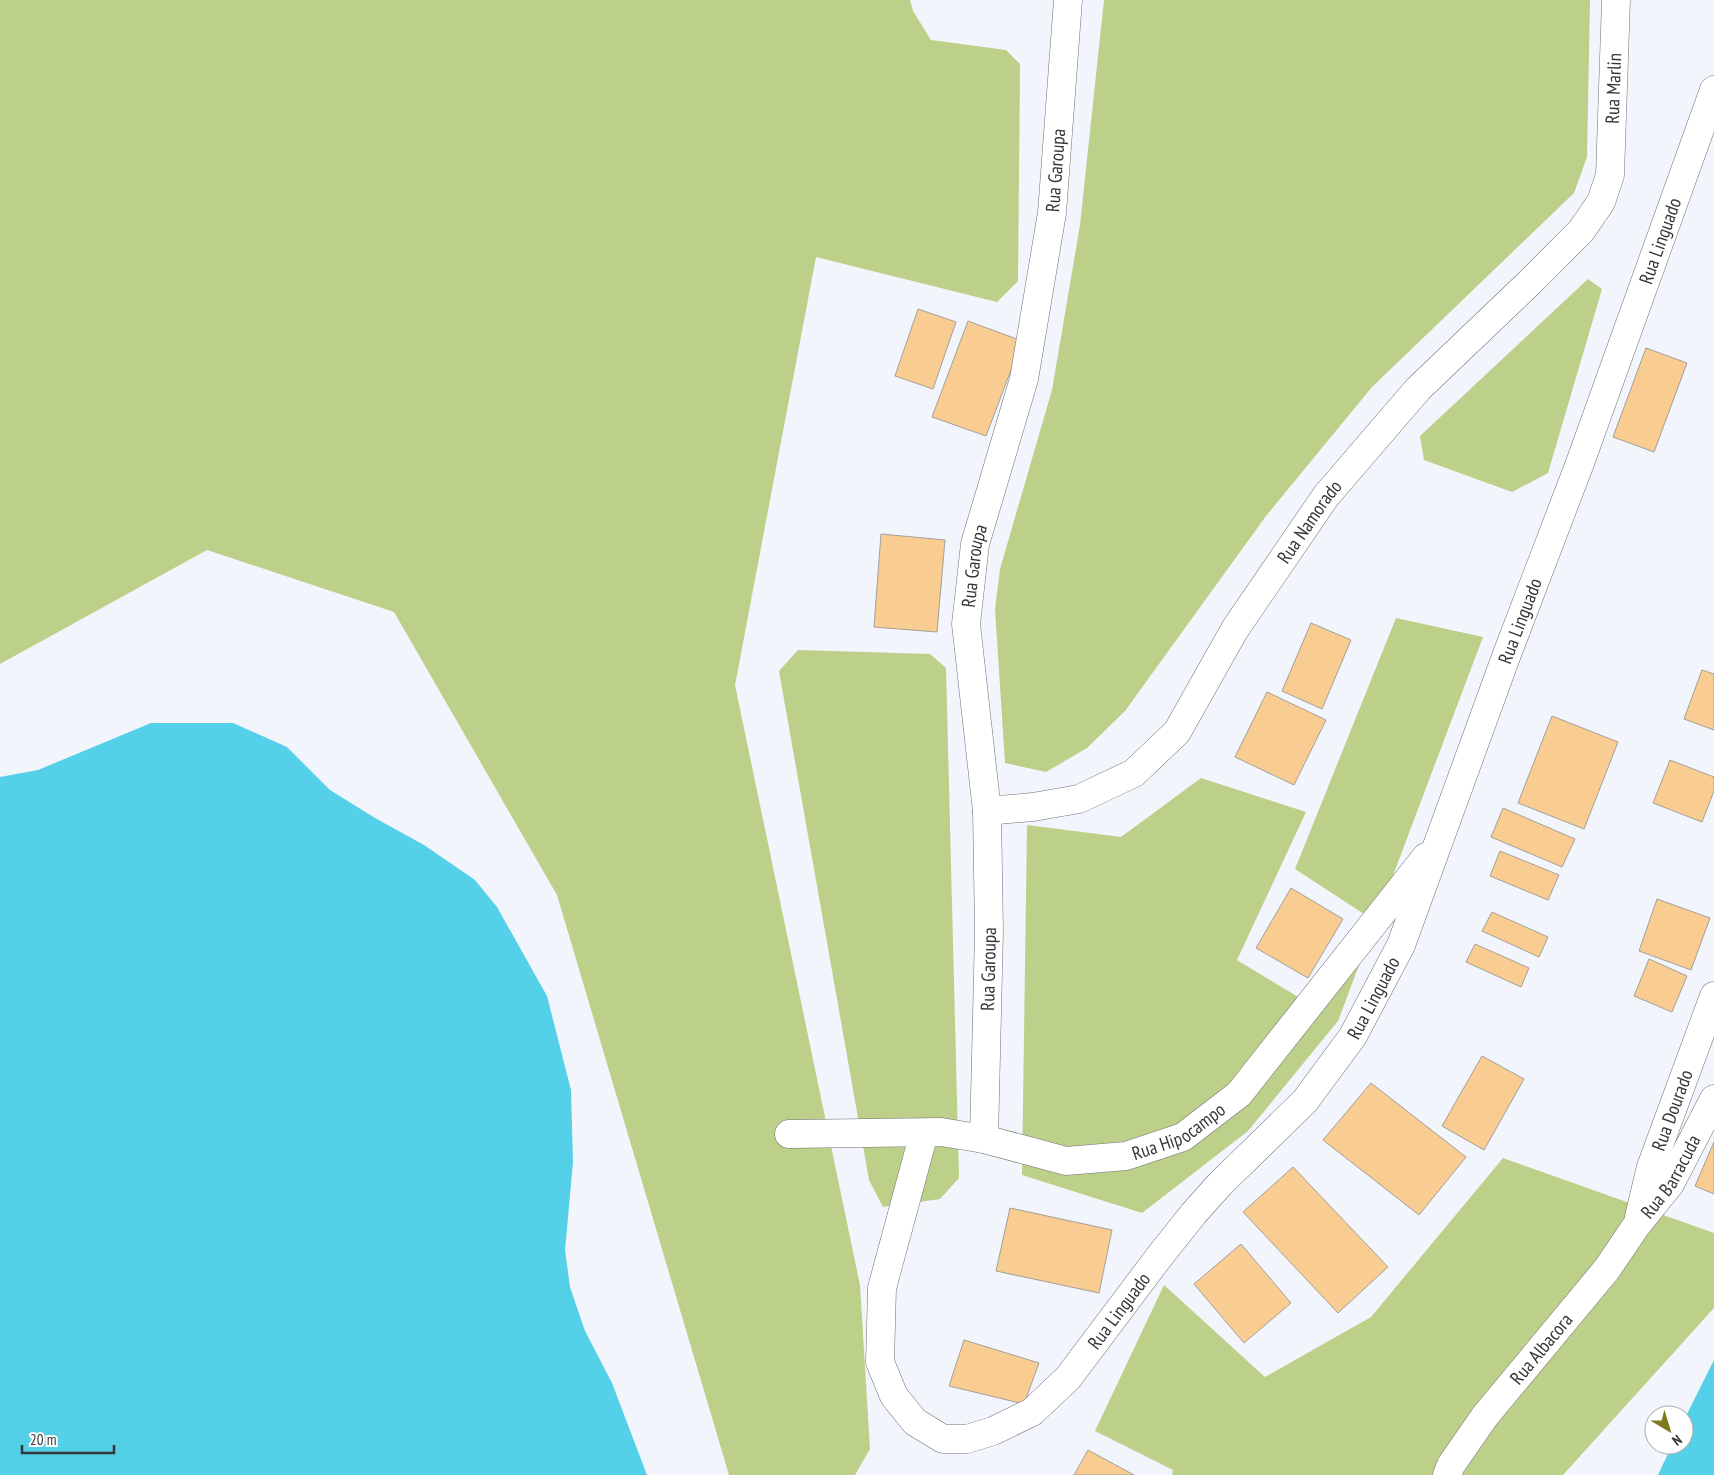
<svg xmlns="http://www.w3.org/2000/svg" width="1714" height="1475" font-family="'PT Sans Narrow',sans-serif">
  <style>
    .green { fill: #bcd089 }
    .water { fill: #54d0e8 }
    .building { fill: #f9cc91; stroke: #a39f9a }
    .lines { fill: none; stroke-linecap: round; stroke-linejoin: round }
    .minor-casing { stroke: #6f7176; stroke-width: 29 }
    .minor { stroke: #fff; stroke-width: 28 }
    .labels { text-anchor: middle; dominant-baseline: central; stroke-width: 4; stroke-linejoin: round; paint-order: stroke }
    .street-label { font-size: 19px; fill: #353638; stroke: #fff }
  </style>
  <rect width="100%" height="100%" fill="#f2f5fb"/>
  <path class="green" d="M0,0h910l3,11 18,29 75,10 14,14 -2,217 -21,21 -181,-45 -81,428 125,600 10,164 -15,26h-126l-172,-580 -163,-283 -187,-62 -207,114z
    M1104,0h486l-3,157 -13,36 -202,194 -106,129 -141,195 -38,37 -41,24 -41,-9 -10,-154 5,-40 52,-179 28,-165z
    M1588,279l14,10 -54,184 -36,19 -88,-32 -4,-24z
    M1396,618l87,19 -145,384 -90,110 -106,82 -120,-38 5,-350 94,12 80,-59 105,34 -69,148 76,46 51,-92 -69,-45z
    M798,650l132,4 16,14 13,510 -19,21 -57,8 -14,-27 -90,-509z
    M1503,1158l211,75v75l-151,167h-391l1,-5 -78,-39 69,-146 101,92 106,-60z"/>
  <path class="water" d="M151,723h82l54,24 43,43 45,28 49,27 51,35 22,27 50,89 24,94 2,72 -8,88 5,37 15,44 27,52 35,92h-647v-698l38,-7z
    M1714,1360v115h-56l14,-30h12v-25z"/>
  <path class="building" d="M918,309l38,13 -23,67 -38,-13z
    M968,321l54,20 -36,95 -54,-19z
    M1646,348l41,15 -33,89 -41,-15z
    M881,534l64,6 -8,92 -63,-5z
    M1311,623l40,17 -29,69 -40,-18z
    M1702,670l12,4v56l-30,-11z
    M1267,692l59,28 -32,65 -59,-28z
    M1552,716l66,26 -34,87 -66,-26z
    M1670,760l44,17v14l-12,31 -49,-19z
    M1503,808l72,31 -13,28 -71,-30z
    M1500,851l59,24 -11,25 -58,-24z
    M1291,888l52,31 -35,59 -52,-30z
    M1657,899l53,19 -19,52 -52,-19z
    M1492,912l56,25 -9,20 -57,-26z
    M1475,944l54,24 -8,19 -55,-25z
    M1649,959l38,17 -15,36 -38,-16z
    M1482,1056l42,23 -40,71 -42,-24z
    M1371,1083l95,74 -47,58 -96,-75z
    M1714,1142v52l-19,-8z
    M1293,1167l95,100 -50,46 -95,-101z
    M1010,1208l102,22 -13,63 -103,-22z
    M1241,1244l50,59 -47,40 -50,-59z
    M964,1340l75,23 -15,41 -75,-18z
    M1088,1450l46,25h-60z"/>
  <g class="lines">
    <g class="minor-casing">
      <g id="minor">
        <path id="s1" d="M987,811l46,-4 46,-8 55,-26 43,-41 58,-103 91,-133 92,-107 112,-107 51,-51 20,-29 9,-27 6,-175"/>
        <path id="s2" d="M924,1133l-42,155 -2,74 14,34 21,26 28,17h24l26,-8 39,-19 36,-34 91,-121 35,-44 26,-29 85,-83 48,-65 48,-91 106,-291 73,-191 134,-373"/>
        <path id="s3" d="M789,1134l152,-2 43,7 82,22 60,-5 57,-19 56,-43 187,-237"/>
        <path id="s4" d="M984,1139l5,-208 -2,-120 -21,-187 9,-80 49,-165 28,-166 16,-213"/>
        <path id="s5" d="M1639,1217l12,-50 63,-171"/>
        <path id="s6" d="M1447,1475l4,-10 34,-49 122,-147 29,-43 34,-42 44,-85"/>
      </g>
    </g>
    <use href="#minor" class="minor"/>
  </g>
  <g class="labels">
    <g class="street-label">
      <text stroke="none"><textPath href="#s1" startOffset="1011">Rua Marlin</textPath></text>
      <text stroke="none"><textPath href="#s4" startOffset="980">Rua Garoupa</textPath></text>
      <text stroke="none"><textPath href="#s2" startOffset="1781">Rua Linguado</textPath></text>
      <text stroke="none"><textPath href="#s1" startOffset="462">Rua Namorado</textPath></text>
      <text stroke="none"><textPath href="#s4" startOffset="575">Rua Garoupa</textPath></text>
      <text stroke="none"><textPath href="#s2" startOffset="1376">Rua Linguado</textPath></text>
      <text stroke="none"><textPath href="#s4" startOffset="170">Rua Garoupa</textPath></text>
      <text stroke="none"><textPath href="#s2" startOffset="971">Rua Linguado</textPath></text>
      <text stroke="none"><textPath href="#s5" startOffset="112">Rua Dourado</textPath></text>
      <text stroke="none"><textPath href="#s3" startOffset="399">Rua Hipocampo</textPath></text>
      <text stroke="none"><textPath href="#s6" startOffset="374">Rua Barracuda</textPath></text>
      <text stroke="none"><textPath href="#s2" startOffset="566">Rua Linguado</textPath></text>
      <text stroke="none"><textPath href="#s6" startOffset="158">Rua Albacora</textPath></text>
    </g>
  </g>
  <g transform="translate(1669 1430) rotate(142)"><circle r="24" fill="#ffffff" stroke="#aeafaf"/>
  <path d="M0-4L9 19L0 12L-9 19Z" fill="#7f7a20"/>
  <text y="-8" font-size="14" font-weight="bold" text-anchor="middle" fill="#353638">N</text>
  </g>
  <path d="M22 1445v8h92v-8" fill="none" stroke="#353638" stroke-width="2.5"/>
  <text x="30" y="1445" font-size="15" fill="#353638" stroke="#ffffff" stroke-width="4" paint-order="stroke">20 m</text>
</svg>
